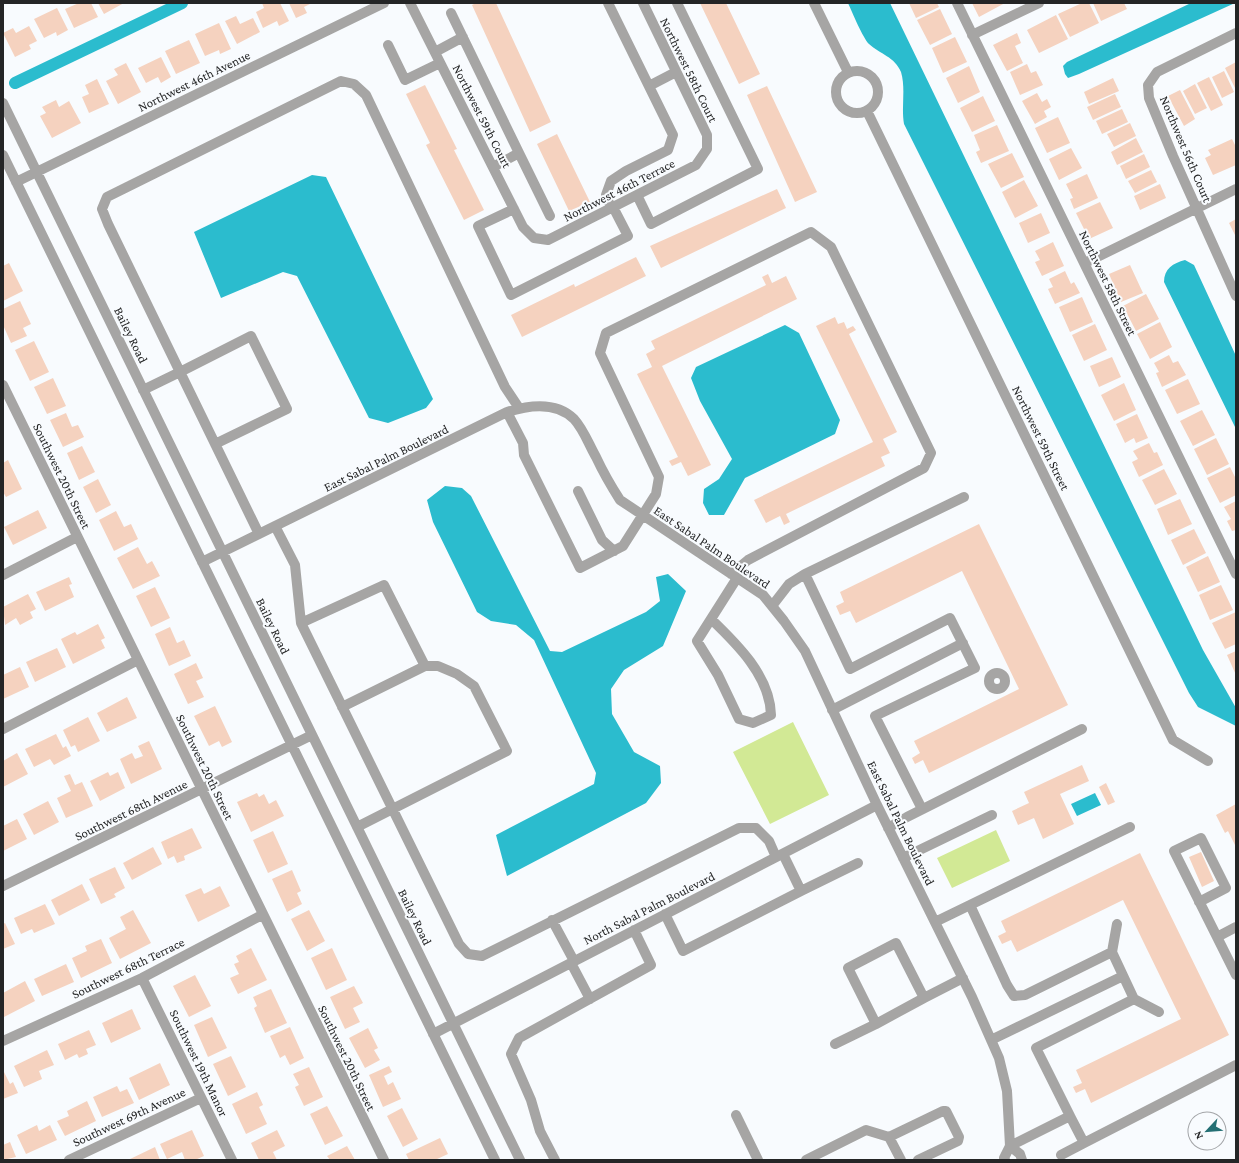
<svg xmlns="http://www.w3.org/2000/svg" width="1239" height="1163" font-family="'Crimson Pro',serif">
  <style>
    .green { fill: #d2e995 }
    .water { fill: #2bbcce }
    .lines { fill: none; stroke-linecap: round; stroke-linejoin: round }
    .canal { stroke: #2bbcce; stroke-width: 12 }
    .building { fill: #f5d2bf }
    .minor { stroke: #a6a5a4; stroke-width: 10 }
    .labels { text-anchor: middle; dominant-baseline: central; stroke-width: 4; stroke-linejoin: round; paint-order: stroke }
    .street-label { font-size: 13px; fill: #242526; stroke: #f8fbfe }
  </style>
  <rect width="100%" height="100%" fill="#f8fbfe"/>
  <path class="green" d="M793,722l36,73 -59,29 -37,-72z
    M996,830l14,31 -58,27 -15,-30z"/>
  <path class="water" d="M848,3h42l313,647 33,58v18l-38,-19 -9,-14 -285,-569c-3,-17 2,-35 -3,-52 -6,-15 -21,-18 -32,-28 -6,-6 -17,-32 -21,-41z
    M1191,3h44l-156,71 -11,4 -3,-4 -2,-8 4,-4z
    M312,175l14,2 107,222 -7,9 -38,15 -19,-5 -72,-142 -14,-4 -62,26 -27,-66z
    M1185,260l9,5 42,91v73l-72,-147c0,-13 9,-19 21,-22z
    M785,325l14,8 41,87 -5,14 -90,44 -21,37h-15l-6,-12 1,-14 15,-10 13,-20 -32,-58 -9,-23 5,-11z
    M445,486l17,2 9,8 79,155 12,1 84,-40 14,-11 -4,-24 12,-3 18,17 -23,55 -39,24 -13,19 1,25 22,38 26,14 1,17 -15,20 -139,73 -11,-41 98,-51 2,-11 -62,-133 -18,-15 -25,-4 -14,-9 -44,-90 -6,-22z
    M1095,793l6,12 -24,11 -6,-12z"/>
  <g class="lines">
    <path class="canal" d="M15,83l167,-80"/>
  </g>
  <path class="building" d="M79,3h12l7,14 -24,11 -9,-19z
    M98,3h26l-20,11z
    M262,3h18l9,18 -10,5 -2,-5 -14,7 -7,-16 8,-4z
    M289,3h23l-8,4 3,6 -11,5z
    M476,3h20l55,119 -21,10 -58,-127z
    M700,3h26l34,71 -21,10z
    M909,3h28l2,4 -23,11z
    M972,3h33l-26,14z
    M1082,3h7l10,20 -29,14 -12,-23z
    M1093,3h31l3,6 -26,12z
    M57,8l11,22 -11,6 -1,-4 -12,6 -10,-19z
    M940,9l12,25 -22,11 -13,-25z
    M1056,15l12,24 -29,14 -12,-23z
    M236,16l4,8 13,-6 7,14 -23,12 -12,-23z
    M219,23l12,26 -11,5 -1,-4 -14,6 -10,-22z
    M29,26l8,15 -8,4 2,4 -16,8 -12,-24 10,-5 3,5z
    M1017,33l4,10 -6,3 8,17 -16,8 -14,-26z
    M955,37l12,25 -24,11 -11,-25z
    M189,40l11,23 -24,11 -11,-23z
    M161,57l10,20 -10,6 -3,-6 -12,6 -8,-15z
    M1236,62v28l-11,-22z
    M126,63l15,29 -23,12 -12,-23 12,-6 -4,-6z
    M1027,64l4,9 5,-2 7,14 -23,10 -10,-23z
    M969,66l11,26 -22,11 -12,-25z
    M1224,71l10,21 -12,6 -10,-21z
    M1209,77l14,28 -12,6 -14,-28z
    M1113,78l6,13 -30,13 -5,-12z
    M97,79l12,25 -20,9 -7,-16 7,-3 -4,-9z
    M1195,84l12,24 -12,6 -12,-23z
    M425,85l32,64 -3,1 30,60 -20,10 -38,-75 4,-2 -24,-49z
    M767,86l50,106 -22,10 -48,-107z
    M1180,90l15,29 -11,7 -16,-30z
    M1037,93l5,9 5,-3 4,8 -7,4 3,6 -12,7 -13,-23z
    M1115,94l6,13 -28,13 -6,-13z
    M983,96l12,25 -23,11 -12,-24z
    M56,100l3,7 10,-6 12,22 -29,15 -12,-22 6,-3 -4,-6z
    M1122,109l6,13 -26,12 -6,-13z
    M1058,117l12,26 -23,10 -12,-25z
    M1130,123l6,13 -22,11 -7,-13z
    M997,125l12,26 -28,12 -5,-11 4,-2 -6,-15z
    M557,134l33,68 -21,9 -32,-67z
    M1136,138l7,14 -26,13 -6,-13z
    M1232,139l4,8v18l-23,10 -8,-17 6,-3 -3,-5z
    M1071,148l11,20 -23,12 -10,-21z
    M1012,153l12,24 -23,11 -13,-24z
    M1144,154l6,13 -24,12 -6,-13z
    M1151,170l6,12 -22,11 -7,-12z
    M1087,174l11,24 -24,11 -4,-10 3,-1 -7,-14z
    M1024,180l14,26 -23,12 -13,-26z
    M1160,184l6,14 -26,12 -6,-14z
    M777,189l9,19 -125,60 -11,-22z
    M1100,202l13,26 -24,11 -13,-26z
    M1041,213l9,20 -22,10 -9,-20z
    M1236,219v16h-1l-6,-12z
    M1053,242l11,24 -22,10 -7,-14 5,-2 -5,-9z
    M636,257l10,19 -124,61 -11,-22 63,-31 1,3z
    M9,263l14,28 -20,10v-35z
    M1130,265l13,28 -22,9 -12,-28z
    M1065,271l6,13 3,-2 6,11 -25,11 -7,-15 5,-2 -4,-8z
    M768,274l4,9 14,-7 11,23 -135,67 49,99 -23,11 -7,-14 -9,4 -3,-5 9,-4 -41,-83 15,-7 -6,-13 9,-5 -4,-8 115,-56 -4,-8z
    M1146,294l13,25 -23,12 -13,-25z
    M1082,297l11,25 -23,10 -11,-25z
    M20,301l11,23 -8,4 4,8 -16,7 -8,-18v-16z
    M835,317l3,7 6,-2 3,7 6,-3 3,4 -7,4 48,98 -14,7 7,14 -9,4 4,9 -99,48 4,8 -6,3 -4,-9 -14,7 -12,-23 119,-58 -57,-116z
    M1160,322l12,25 -22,12 -13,-25z
    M1095,324l12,26 -23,11 -12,-26z
    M34,341l15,31 -19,9 -15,-31z
    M1169,355l4,8 5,-2 8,14 -24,12 -6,-14 3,-1 -5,-9z
    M1112,357l9,20 -22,10 -9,-21z
    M53,378l13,28 -19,8 -13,-27z
    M1188,379l12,25 -23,10 -12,-24z
    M1124,383l12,27 -22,11 -13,-26z
    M1202,410l13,25 -22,11 -13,-25z
    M66,413l6,14 6,-2 6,12 -21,10 -13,-27z
    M1137,414l11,24 -12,5 -2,-5 -9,5 -9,-19z
    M1216,438l13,26 -22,11 -13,-26z
    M1149,443l5,10 3,-1 6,13 -24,12 -7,-15 6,-3 -5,-8z
    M82,446l13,26 -16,8 -12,-27z
    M8,460l14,29 -16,8 -3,-5v-29z
    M1230,467l6,12v16l-16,8 -13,-25z
    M1164,469l13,25 -22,11 -13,-25z
    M98,479l13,26 -15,8 -13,-26z
    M1180,499l12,25 -24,11 -11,-26z
    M1236,501v29l-4,1 -5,-10 4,-2 -7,-12z
    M38,510l9,18 -34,17 -9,-18z
    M116,511l8,16 7,-3 7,15 -24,12 -15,-31z
    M979,524l89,181 -139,68 -6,-13 -8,4 -3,-6 8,-5 -6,-12 105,-52 -57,-118 -106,52 -6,-12 -10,4 -4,-9 8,-4 -4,-10z
    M1194,529l12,24 -23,12 -12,-25z
    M138,547l9,17 5,-3 8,15 -27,13 -16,-31z
    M1208,556l12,26 -22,10 -12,-25z
    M69,577l3,7 -3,1 5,12 -29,14 -9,-19z
    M1221,585l12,25 -23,10 -11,-25z
    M155,587l15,31 -19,9 -15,-31z
    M28,594l8,15 -6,3 3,6 -13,7 -4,-7 -11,7 -2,-18z
    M1236,612v32l-11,5 -13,-26z
    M98,624l7,14 -4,2 4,8 -32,16 -12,-25 14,-7 2,3z
    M170,627l7,16 7,-3 7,16 -22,10 -14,-32z
    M57,648l9,19 -31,15 -9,-20z
    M1236,651v24l-9,-20z
    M196,663l7,15 -7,3 8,16 -16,7 -14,-30z
    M20,667l9,20 -26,12v-24z
    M127,697l10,21 -30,14 -10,-19z
    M215,706l17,36 -10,5 -3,-6 -10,5 -15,-30z
    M88,717l12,24 -22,11 -3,-7 -4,2 -8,-17z
    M56,734l7,14 3,-2 5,10 -17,9 -4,-6 -16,8 -9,-18z
    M149,741l13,28 -31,15 -11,-25 12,-6 3,6 8,-3 -5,-10z
    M17,753l11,21 -25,13v-26z
    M1082,765l7,16 -29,13 14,30 -31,15 -9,-21 -16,7 -6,-14 17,-8 -5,-11z
    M108,772l2,4 8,-4 7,16 -25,13 -10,-20z
    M70,774l5,11 7,-3 11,24 -27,12 -9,-20 14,-7 -7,-15z
    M1106,783l9,19 -7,3 -9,-18z
    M257,793l2,4 5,-3 5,10 7,-4 8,16 -33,16 -14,-30z
    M48,801l11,21 -25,13 -11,-21z
    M1236,804v43l-8,-16 -3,2 -9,-18z
    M17,819l10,20 -24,12v-25z
    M192,828l10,20 -18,8 1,4 -8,3 -3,-7 -6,3 -7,-17z
    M273,831l15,33 -20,9 -15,-33z
    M153,847l9,17 -30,16 -9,-17z
    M1201,852l13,29 -12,6 -13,-30z
    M1140,853l89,182 -138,68 -6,-14 -9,4 -3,-6 9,-4 -6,-13 105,-51 -58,-119 -106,52 -6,-12 -9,4 -4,-8 8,-4 -5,-11z
    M115,867l10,21 -11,6 2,3 -15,7 -12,-25z
    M292,870l9,21 -4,2 5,11 -15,8 -15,-33z
    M82,884l8,16 -31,16 -8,-16z
    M220,886l10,20 -32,16 -13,-27 16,-7 3,6z
    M45,904l10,20 -21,9 -2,-4 -11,5 -7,-16z
    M133,910l18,33 -31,16 -11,-21 17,-9 -6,-12z
    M309,910l16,31 -18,10 -16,-32z
    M5,923l10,21 -12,5v-25z
    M101,939l11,24 -31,15 -9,-20 15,-7 -2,-5z
    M251,948l16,32 -29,14 -8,-16 9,-4 -5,-10 5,-2 -3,-6z
    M332,948l15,32 -21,10 -15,-32z
    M66,964l8,18 -32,14 -8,-17z
    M195,975l16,31 -22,11 -16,-31z
    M25,981l10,20 -31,16 -1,-24z
    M354,986l9,17 -10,5 7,14 -15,7 -15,-32z
    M271,989l16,34 -22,10 -11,-25 3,-2 -4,-9z
    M132,1009l9,20 -30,14 -9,-20z
    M212,1017l15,31 -19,9 -14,-32z
    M290,1027l14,31 -14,7 -5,-10 -5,3 -10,-22z
    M368,1028l10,20 -4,2 6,10 -15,8 -16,-30z
    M89,1030l7,15 -10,4 2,5 -9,4 -2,-4 -12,6 -7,-16z
    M47,1050l7,15 -15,6 3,8 -18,8 -10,-21z
    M231,1056l15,31 -18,9 -15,-32z
    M160,1063l10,22 -31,15 -10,-22z
    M389,1066l3,6 -8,4 4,9 5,-3 8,17 -18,8 -14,-32z
    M309,1067l14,30 -19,9 -9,-19 4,-2 -6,-11z
    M3,1070l7,14 3,-2 5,11 -15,6z
    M117,1086l3,6 7,-3 7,14 -32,14 -9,-20z
    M257,1092l6,13 -4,2 8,17 -21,10 -14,-30z
    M87,1101l9,20 -31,15 -8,-15 12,-5 -2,-5z
    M327,1106l16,30 -18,9 -15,-31z
    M402,1108l16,31 -15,8 -16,-31z
    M37,1125l2,6 11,-6 7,15 -31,14 -9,-19z
    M192,1130l12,26 -9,4h-10l-3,-8 -15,7 -7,-15z
    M277,1130l8,16 -12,6 4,8h-18l-8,-17z
    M440,1138l8,16 -13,6h-26l-3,-6z
    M10,1142l6,15 -13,3v-15z
    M347,1146l8,14h-25l-3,-4z
    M155,1147l5,13h-32z"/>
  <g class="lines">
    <path class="minor" d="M410,3l113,224 11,11 14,2 148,-75 11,-16v-14l-64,-132
      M608,3l65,132 -5,15 -42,21 -15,10 -5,14 5,13
      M814,3l34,69
      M957,3l279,571
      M451,13l68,140 -26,14
      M1236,33l-79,39 -9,13 1,13 24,58 63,140
      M972,35l67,-32
      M388,45l17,35 35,-17
      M435,52l28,-15
      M836 92a21 21 0 1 1 42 0a21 21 0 1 1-42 0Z
      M649,86l27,-14
      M3,103l517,1057
      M867,111l306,629 35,21
      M519,153l31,63
      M3,155l492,1005
      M16,182l368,-179
      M637,195l14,29 107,-55 -81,-166
      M514,209l-36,17 33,69 117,-59 -15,-29
      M1085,263l151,-74
      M3,385l381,775
      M143,390l37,-18 -72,-148 -6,-15 5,-12 234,-116 13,3 12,11 139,292 14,21
      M507,412l16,31 1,12 56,113 43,-22 33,-52 3,-17 -59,-124 6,-20 205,-101 20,15 100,206 -7,15 -176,92 -17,14
      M215,444l72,-35 -36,-73 -71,36 79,162
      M578,491l24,49 12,11
      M275,526l20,39 6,58 158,321 9,10 14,2 257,-128h17l13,13 7,16
      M202,562l305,-150c22,-7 49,-11 67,7 10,11 15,26 22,38 7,15 15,29 24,43l143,95 21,26 21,30 72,154 95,192 27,61 8,33 3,55 -6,12 1,2
      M3,575l74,-38
      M772,606l17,-22 16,-10
      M711,619c26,25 59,57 60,96l-18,8 -14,-4 -21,-44 -21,-34 40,-63
      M301,623l83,-38 41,81 -83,41
      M989 681a8 8 0 1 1 16 0a8 8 0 1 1-16 0Z
      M832,710l131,-67
      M3,729l135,-69
      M922,809l-47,-93 100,-48 -25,-50 -100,51 -45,-95 159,-77
      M357,827l150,-76 -33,-65 -17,-12 -19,-8h-13
      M888,828l19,-11 175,-88
      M783,854l18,37 57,-28
      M903,858l89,-43
      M3,886l309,-151
      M1199,902l27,-14 -25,-50 -27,13 62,124
      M970,905l160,-78
      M665,914l18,37 118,-60
      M552,920l22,41
      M935,922l35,-17 37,80 7,11 11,-1 87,-43 22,47 -98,49 34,68
      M1217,937l19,-10
      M1112,952l5,-28
      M571,963l19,36
      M142,978l90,182
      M924,998l-48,26 -28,-56 48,-25 28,55 39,-20
      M1134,999l25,13
      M433,1034l444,-229
      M991,1040l132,-64
      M3,1041l139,-63 120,-63
      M835,1044l41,-20
      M736,1115l22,45
      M1010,1146l60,-30 14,27 152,-78
      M1010,1146l10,8 2,6
      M1061,1155l23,-12
      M69,1160l132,-62
      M555,1160l-15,-29 -9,-31 -20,-46 8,-16 132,-73 -17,-35
      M806,1160l60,-30 23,7
      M901,1160l-12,-23 54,-26h3l13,26 -1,4 -40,19"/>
  </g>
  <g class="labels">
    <g class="street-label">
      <text transform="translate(689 70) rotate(64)">Northwest 58th Court</text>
      <text transform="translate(194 81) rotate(-26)">Northwest 46th Avenue</text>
      <text transform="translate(482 116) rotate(63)">Northwest 59th Court</text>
      <text transform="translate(1186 149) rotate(67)">Northwest 56th Court</text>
      <text transform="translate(619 190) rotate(-27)">Northwest 46th Terrace</text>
      <text transform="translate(1108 283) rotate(64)">Northwest 58th Street</text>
      <text transform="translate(131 335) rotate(64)">Bailey Road</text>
      <text transform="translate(1041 438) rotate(64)">Northwest 59th Street</text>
      <text transform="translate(386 458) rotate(-26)">East Sabal Palm Boulevard</text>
      <text transform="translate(62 476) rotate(64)">Southwest 20th Street</text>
      <text transform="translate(712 547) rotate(34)">East Sabal Palm Boulevard</text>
      <text transform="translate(273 626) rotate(64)">Bailey Road</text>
      <text transform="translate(205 767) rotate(64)">Southwest 20th Street</text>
      <text transform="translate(131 810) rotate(-26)">Southwest 68th Avenue</text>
      <text transform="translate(901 823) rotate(64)">East Sabal Palm Boulevard</text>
      <text transform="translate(649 908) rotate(-27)">North Sabal Palm Boulevard</text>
      <text transform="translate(415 917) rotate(64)">Bailey Road</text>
      <text transform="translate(128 968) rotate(-26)">Southwest 68th Terrace</text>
      <text transform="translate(347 1058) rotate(64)">Southwest 20th Street</text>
      <text transform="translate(199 1063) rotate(64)">Southwest 19th Manor</text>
      <text transform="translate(129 1117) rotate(-25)">Southwest 69th Avenue</text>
    </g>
  </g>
  <rect width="1239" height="1163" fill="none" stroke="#242526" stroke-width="8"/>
  <g transform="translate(1207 1131) rotate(244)"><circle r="19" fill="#f8fbfe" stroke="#a3a5a8"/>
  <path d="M0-3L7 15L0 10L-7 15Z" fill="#246f74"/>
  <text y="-6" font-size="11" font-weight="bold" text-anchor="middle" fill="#242526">N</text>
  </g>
</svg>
